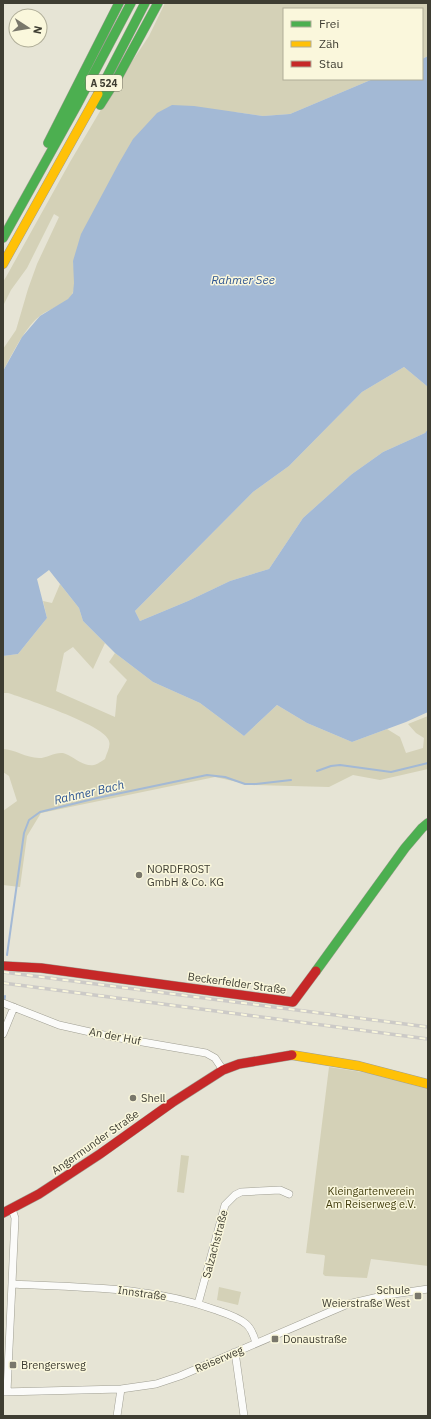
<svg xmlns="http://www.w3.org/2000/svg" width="431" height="1419" font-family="'IBM Plex Sans',sans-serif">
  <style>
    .green { fill: #d4d1b7 }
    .water { fill: #a3b9d5 }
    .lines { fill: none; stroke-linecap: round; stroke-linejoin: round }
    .stream { stroke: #a3b9d5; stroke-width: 2 }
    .street-casing { stroke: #9f9e92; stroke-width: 8 }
    .fast-casing { stroke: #9f9e92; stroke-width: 10 }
    .slow-casing { stroke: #9f9e92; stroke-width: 10 }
    .jam-casing { stroke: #9f9e92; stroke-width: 10 }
    .street { stroke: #fbfbf9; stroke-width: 7 }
    .fast { stroke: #4caf50; stroke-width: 9 }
    .slow { stroke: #ffc107; stroke-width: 9 }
    .jam { stroke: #c62828; stroke-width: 9 }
    .rail-casing { stroke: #cccac7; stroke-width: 3.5 }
    .rail { stroke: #faf7dc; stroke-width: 2; stroke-dasharray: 6; stroke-linecap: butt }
    .poi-dot { fill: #79776b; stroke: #faf7dc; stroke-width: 1.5 }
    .labels { text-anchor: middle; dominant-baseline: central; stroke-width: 3; stroke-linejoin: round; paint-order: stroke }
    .shield { fill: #faf7dc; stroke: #767565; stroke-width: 1 }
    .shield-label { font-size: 10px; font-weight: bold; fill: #3e3d32 }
    .poi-label { font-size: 11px; fill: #3e3d32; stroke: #faf7dc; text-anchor: start }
    .street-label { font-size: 11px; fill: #3e3d32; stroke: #faf7dc }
    .park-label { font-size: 11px; fill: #433e0f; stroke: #faf7dc }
    .water-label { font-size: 12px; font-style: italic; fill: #2e5692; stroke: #faf7dc }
  </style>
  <rect width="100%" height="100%" fill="#e6e4d5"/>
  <path class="green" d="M165,3h263v53l-6,3v-50h-138v70h89l-83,35 -27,2 -28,-4 -162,149c1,9 4,22 0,31 -4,12 -22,16 -32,23 -16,12 -28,38 -38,56v-22l13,-19 12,-41 9,-25 22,-47 -5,-3 -27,54 -16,22 -8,16v-24l3,-5 64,-115 39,-66 40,-60z
    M404,367l24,20v42l-3,4 -42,19 -31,22 -49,44 -34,51 -39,12 -42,20 -48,20 -5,-10 118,-119 36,-26 73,-74z
    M60,584l19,24 4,13 22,22 -12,26 -20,-22 -9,6 -8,38 59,26 2,-21 10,-16 -18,-18 6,-9 38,29 47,21 44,33 33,-31 30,18 45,19 35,-13 13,8 6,16 17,-5 1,-10 -8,-5 -8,-9 20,-8v53l-48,11 -27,-5 -24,12 -78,-2 -36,-8 -174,36 -14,23 -7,51 -17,-2v-74l14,-10 -8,-25 -6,-4v-23c11,0 23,9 36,9 8,0 16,-6 24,-5 11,3 19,14 31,12 4,-1 8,-4 11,-6 2,-7 7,-14 3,-20 -7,-15 -82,-40 -100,-46h-5v-37l15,-2 29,-36 -4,-17 9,2z
    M329,1067l39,6 60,16v177l-57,-7 -4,19 -42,-2 -2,-2 2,-18 -1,-1 -18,-2z
    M181,1155l8,1 -5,37 -7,-1z
    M219,1287l22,5 -3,13 -21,-5z"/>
  <path class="water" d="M428,56v331l-24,-20 -42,25 -73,74 -36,26 -118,119 5,10 48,-20 42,-20 39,-12 34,-51 49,-44 31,-22 42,-19 3,-4v283l-22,10 -54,20 -45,-19 -30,-18 -33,31 -44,-33 -47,-21 -38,-29 -32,-32 -4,-13 -30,-38 -12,9 10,39 -29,36 -15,2v-285l19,-34 18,-21 28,-17 5,-6 1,-10 -1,-22 8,-27 38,-71 14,-24 24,-26 15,-8 22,1 69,10 27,-2 83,-35h49v-20z"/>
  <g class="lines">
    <path class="stream" d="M317,771l14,-5 9,-1 51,7 37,-9
      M7,955l17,-122 5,-13 11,-8 57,-14 110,-23 18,2 20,7h11l35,-4
      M4,1002l1,-6"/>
    <g class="street-casing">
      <path id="street" d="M3,1003l56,22 49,11 98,17 9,5 8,12
        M3,1034l11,-27
        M13,1284c68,4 137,2 203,26 9,3 22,7 30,14 5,4 8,12 10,19
        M198,1304l27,-99 10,-10 6,-3 39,-2 9,4
        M235,1352l9,64
        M3,1392l118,-3 35,-5 24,-8 168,-72 39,-9 41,-6
        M7,1392l8,-174 -3,-9
        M117,1416l4,-27"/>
    </g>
    <g class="fast-casing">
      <path id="fast" d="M98,94l47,-91
        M100,105l19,-30 39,-72
        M48,143l71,-140
        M3,238l74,-133 54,-102
        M316,971l89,-123 17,-20 6,-5"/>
    </g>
    <g class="slow-casing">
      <path id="slow" d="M3,264l95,-170
        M292,1055l67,11 69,18"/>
    </g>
    <g class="jam-casing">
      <path id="jam" d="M3,966l38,2 252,34 23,-31
        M3,1213l36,-19 61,-40 73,-52 50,-32 16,-6 53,-9"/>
    </g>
    <use href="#street" class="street"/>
    <use href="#fast" class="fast"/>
    <use href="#slow" class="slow"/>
    <use href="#jam" class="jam"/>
    <g class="rail-casing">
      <path id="rail" d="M3,972l425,55
        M3,983l425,56"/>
    </g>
    <use href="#rail" class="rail"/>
  </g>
  <g class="poi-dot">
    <circle cx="139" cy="875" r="4"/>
    <circle cx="133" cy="1098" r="4"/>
    <rect x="414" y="1292" width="8" height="8" rx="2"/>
    <rect x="271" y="1335" width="8" height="8" rx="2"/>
    <rect x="9" y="1361" width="8" height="8" rx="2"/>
  </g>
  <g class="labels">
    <rect class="shield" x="86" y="75" width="36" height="16" rx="3"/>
    <g class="shield-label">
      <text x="104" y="83">A 524</text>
    </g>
    <g class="poi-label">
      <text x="147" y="869">NORDFROST<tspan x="147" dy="13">GmbH &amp; Co. KG</tspan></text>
      <text x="141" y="1098">Shell</text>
      <text x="410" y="1290" text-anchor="end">Schule<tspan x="410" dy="13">Weierstraße West</tspan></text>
      <text x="283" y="1339">Donaustraße</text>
      <text x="21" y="1365">Brengersweg</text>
    </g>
    <g class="street-label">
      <text transform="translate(237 983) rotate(8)">Beckerfelder Straße</text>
      <text transform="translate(115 1036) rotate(11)">An der Huf</text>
      <text transform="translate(95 1142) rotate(-35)">Angermunder Straße</text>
      <text transform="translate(215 1244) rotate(-75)">Salzachstraße</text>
      <text transform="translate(142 1293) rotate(8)">Innstraße</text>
      <text transform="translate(219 1359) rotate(-23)">Reiserweg</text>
    </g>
    <g class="park-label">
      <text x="371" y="1191">Kleingartenverein<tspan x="371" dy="13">Am Reiserweg e.V.</tspan></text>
    </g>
    <g class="water-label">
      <text x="243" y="279">Rahmer See</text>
      <text transform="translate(89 792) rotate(-13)">Rahmer Bach</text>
    </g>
  </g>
  <rect width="431" height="1419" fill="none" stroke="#3e3d32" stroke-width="8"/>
  <rect x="283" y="8" width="140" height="72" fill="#faf7dc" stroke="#afad98"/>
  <rect x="291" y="21" width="20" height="6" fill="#4caf50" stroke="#afad98"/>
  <text x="319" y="28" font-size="12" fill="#3e3d32">Frei</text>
  <rect x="291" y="41" width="20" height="6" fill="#ffc107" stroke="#afad98"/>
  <text x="319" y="48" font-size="12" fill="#3e3d32">Zäh</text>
  <rect x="291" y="61" width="20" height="6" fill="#c62828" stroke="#afad98"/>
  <text x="319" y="68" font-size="12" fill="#3e3d32">Stau</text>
  <g transform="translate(28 28) rotate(102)"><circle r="19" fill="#faf7dc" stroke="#afad98"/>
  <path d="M0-3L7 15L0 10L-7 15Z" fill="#79776b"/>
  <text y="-6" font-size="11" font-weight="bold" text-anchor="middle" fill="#3e3d32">N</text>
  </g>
</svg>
